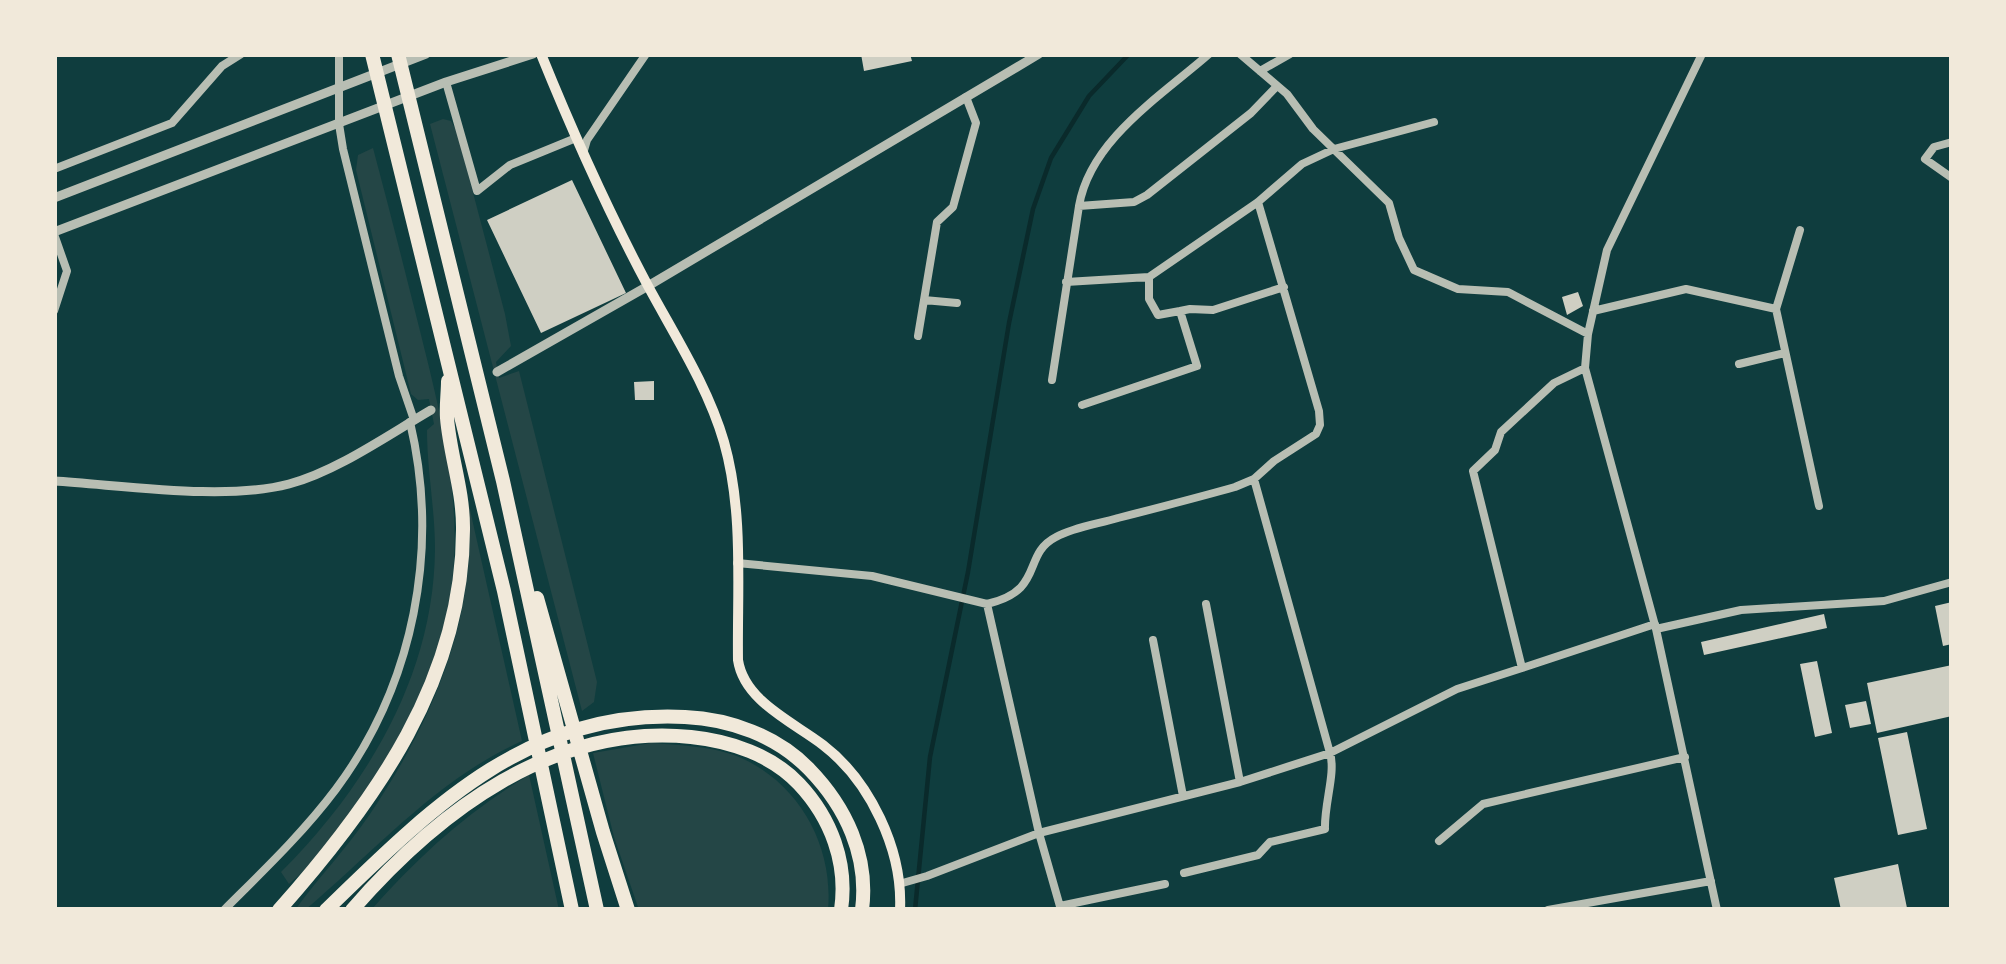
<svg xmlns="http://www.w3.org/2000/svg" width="2006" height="964" font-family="'Roboto Condensed',sans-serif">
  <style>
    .green { fill: #244646 }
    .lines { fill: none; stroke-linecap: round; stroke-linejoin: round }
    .stream { stroke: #0a2a2b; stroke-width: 4.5 }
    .building { fill: #cfcfc3 }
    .minor { stroke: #b8beb3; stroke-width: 8 }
    .tertiary { stroke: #b8beb3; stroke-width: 9 }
    .secondary { stroke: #f1e9da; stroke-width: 10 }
    .motorway { stroke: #f1e9da; stroke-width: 14 }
  </style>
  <rect width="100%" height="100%" fill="#0f3d3e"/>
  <path class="green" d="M443,119l8,2 6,11 48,182 6,32 -15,16 3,16 20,-7 78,311 -3,20 -12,9 -152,-587z
    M373,148c16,60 31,119 46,179 21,84 45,176 32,263 -9,63 -38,125 -71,179 -24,41 -53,84 -91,115l-8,-12c86,-86 153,-197 154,-323 0,-40 -8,-79 -8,-119l7,-6 -5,-25 -11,1 -7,-6 -55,-224 2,-15z
    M468,501l54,240c-85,38 -147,110 -217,169h-10c24,-33 52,-62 75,-96 62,-92 109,-199 98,-313z
    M651,743c27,2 57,3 83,12 63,24 100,89 94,155h-189l-25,-73 -21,-84z
    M529,775l30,135h-188c47,-53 97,-99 158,-135z"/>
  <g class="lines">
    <path class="stream" d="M915,910l15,-153 38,-185 41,-249 24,-114 18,-51 38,-62 40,-42"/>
  </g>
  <path class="building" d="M861,54h49l2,7 -48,10z
    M572,180l54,113 -85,40 -54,-113z
    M1578,292l5,14 -16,9 -5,-18z
    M654,381v19h-19l-1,-18z
    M1952,602v42l-9,2 -8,-40z
    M1824,614l3,14 -123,27 -3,-13z
    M1817,661l15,72 -17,4 -15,-73z
    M1952,665v51l-75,17 -10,-50z
    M1866,701l5,23 -21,4 -5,-23z
    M1907,732l20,97 -29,6 -20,-97z
    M1898,864l9,44 -66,2 -7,-32z"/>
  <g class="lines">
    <path class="minor" d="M339,54v70l4,25 56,227 15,44
      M1209,54c-48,42 -119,86 -130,152l55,-4 13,-7 104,-82 26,-27
      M1240,54l47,40 26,35 76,74 10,35 15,32 44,19 50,3 80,42
      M1702,54l-95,196 -19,84 -3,34 71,261 61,281
      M1260,71l30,-17
      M446,82l31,109 33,-26 66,-27
      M1952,142l-18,5 -9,12 27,19
      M583,154l4,-14 59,-86
      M54,169l118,-46 50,-57 19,-12
      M1800,230l-24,79 43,197
      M54,234l13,37 -13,40
      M1149,277l109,-75 44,-38 32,-15 100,-27
      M1066,282l83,-5v22l9,16 22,-4
      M924,300l33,3
      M1593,311l93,-22 90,20
      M918,336l19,-114 16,-15 23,-84 -10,-26
      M1739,364l46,-11
      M1585,368l-31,15 -53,49 -6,18 -22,21 49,197 133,-44
      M1052,380l27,-174
      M1082,405l115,-39 -17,-55 10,-2 23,1 71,-23
      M737,563l135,13 115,28c59,-14 34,-49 69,-67 18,-10 42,-13 62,-19 39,-10 78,-20 117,-31l19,-8
      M987,604l52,229 22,77
      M1206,604l34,178
      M1656,629l85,-19 143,-9 68,-19
      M1153,640l30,156
      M1439,841l44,-37 202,-47
      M1184,873l74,-18 12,-13 55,-13c-1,-25 11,-56 5,-76l127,-64 65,-21
      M899,884l28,-8 112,-43 201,-51 90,-29 -76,-274 20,-18 42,-27 4,-9 -1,-14 -61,-209
      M1060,906l105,-22
      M224,910c39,-39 79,-77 112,-121 78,-105 104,-240 74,-367
      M1548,910l163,-29"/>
    <path class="tertiary" d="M54,198l372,-144
      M54,232l392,-150 87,-28
      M497,372l151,-86 391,-232
      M54,481c68,4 171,20 235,3 48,-13 99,-49 142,-74"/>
    <path class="secondary" d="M541,54c32,79 67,157 107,232 27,50 60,101 76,156 20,70 13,147 14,218 6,41 55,62 85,85 47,36 80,105 77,165"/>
    <path class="motorway" d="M372,54l132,537 68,319
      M398,54l105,427 94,429
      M537,598l66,234 25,78
      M279,910c96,-108 185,-232 184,-383 0,-38 -13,-72 -16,-109 -1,-12 1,-25 1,-37
      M326,910c104,-101 202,-201 359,-193 45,2 92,19 124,52 37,38 60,87 53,141
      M352,910c86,-99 202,-187 339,-173 39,4 81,18 108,47 32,34 49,79 42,126"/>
  </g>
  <rect width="2006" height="964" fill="none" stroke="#f1e9da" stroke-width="114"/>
</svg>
